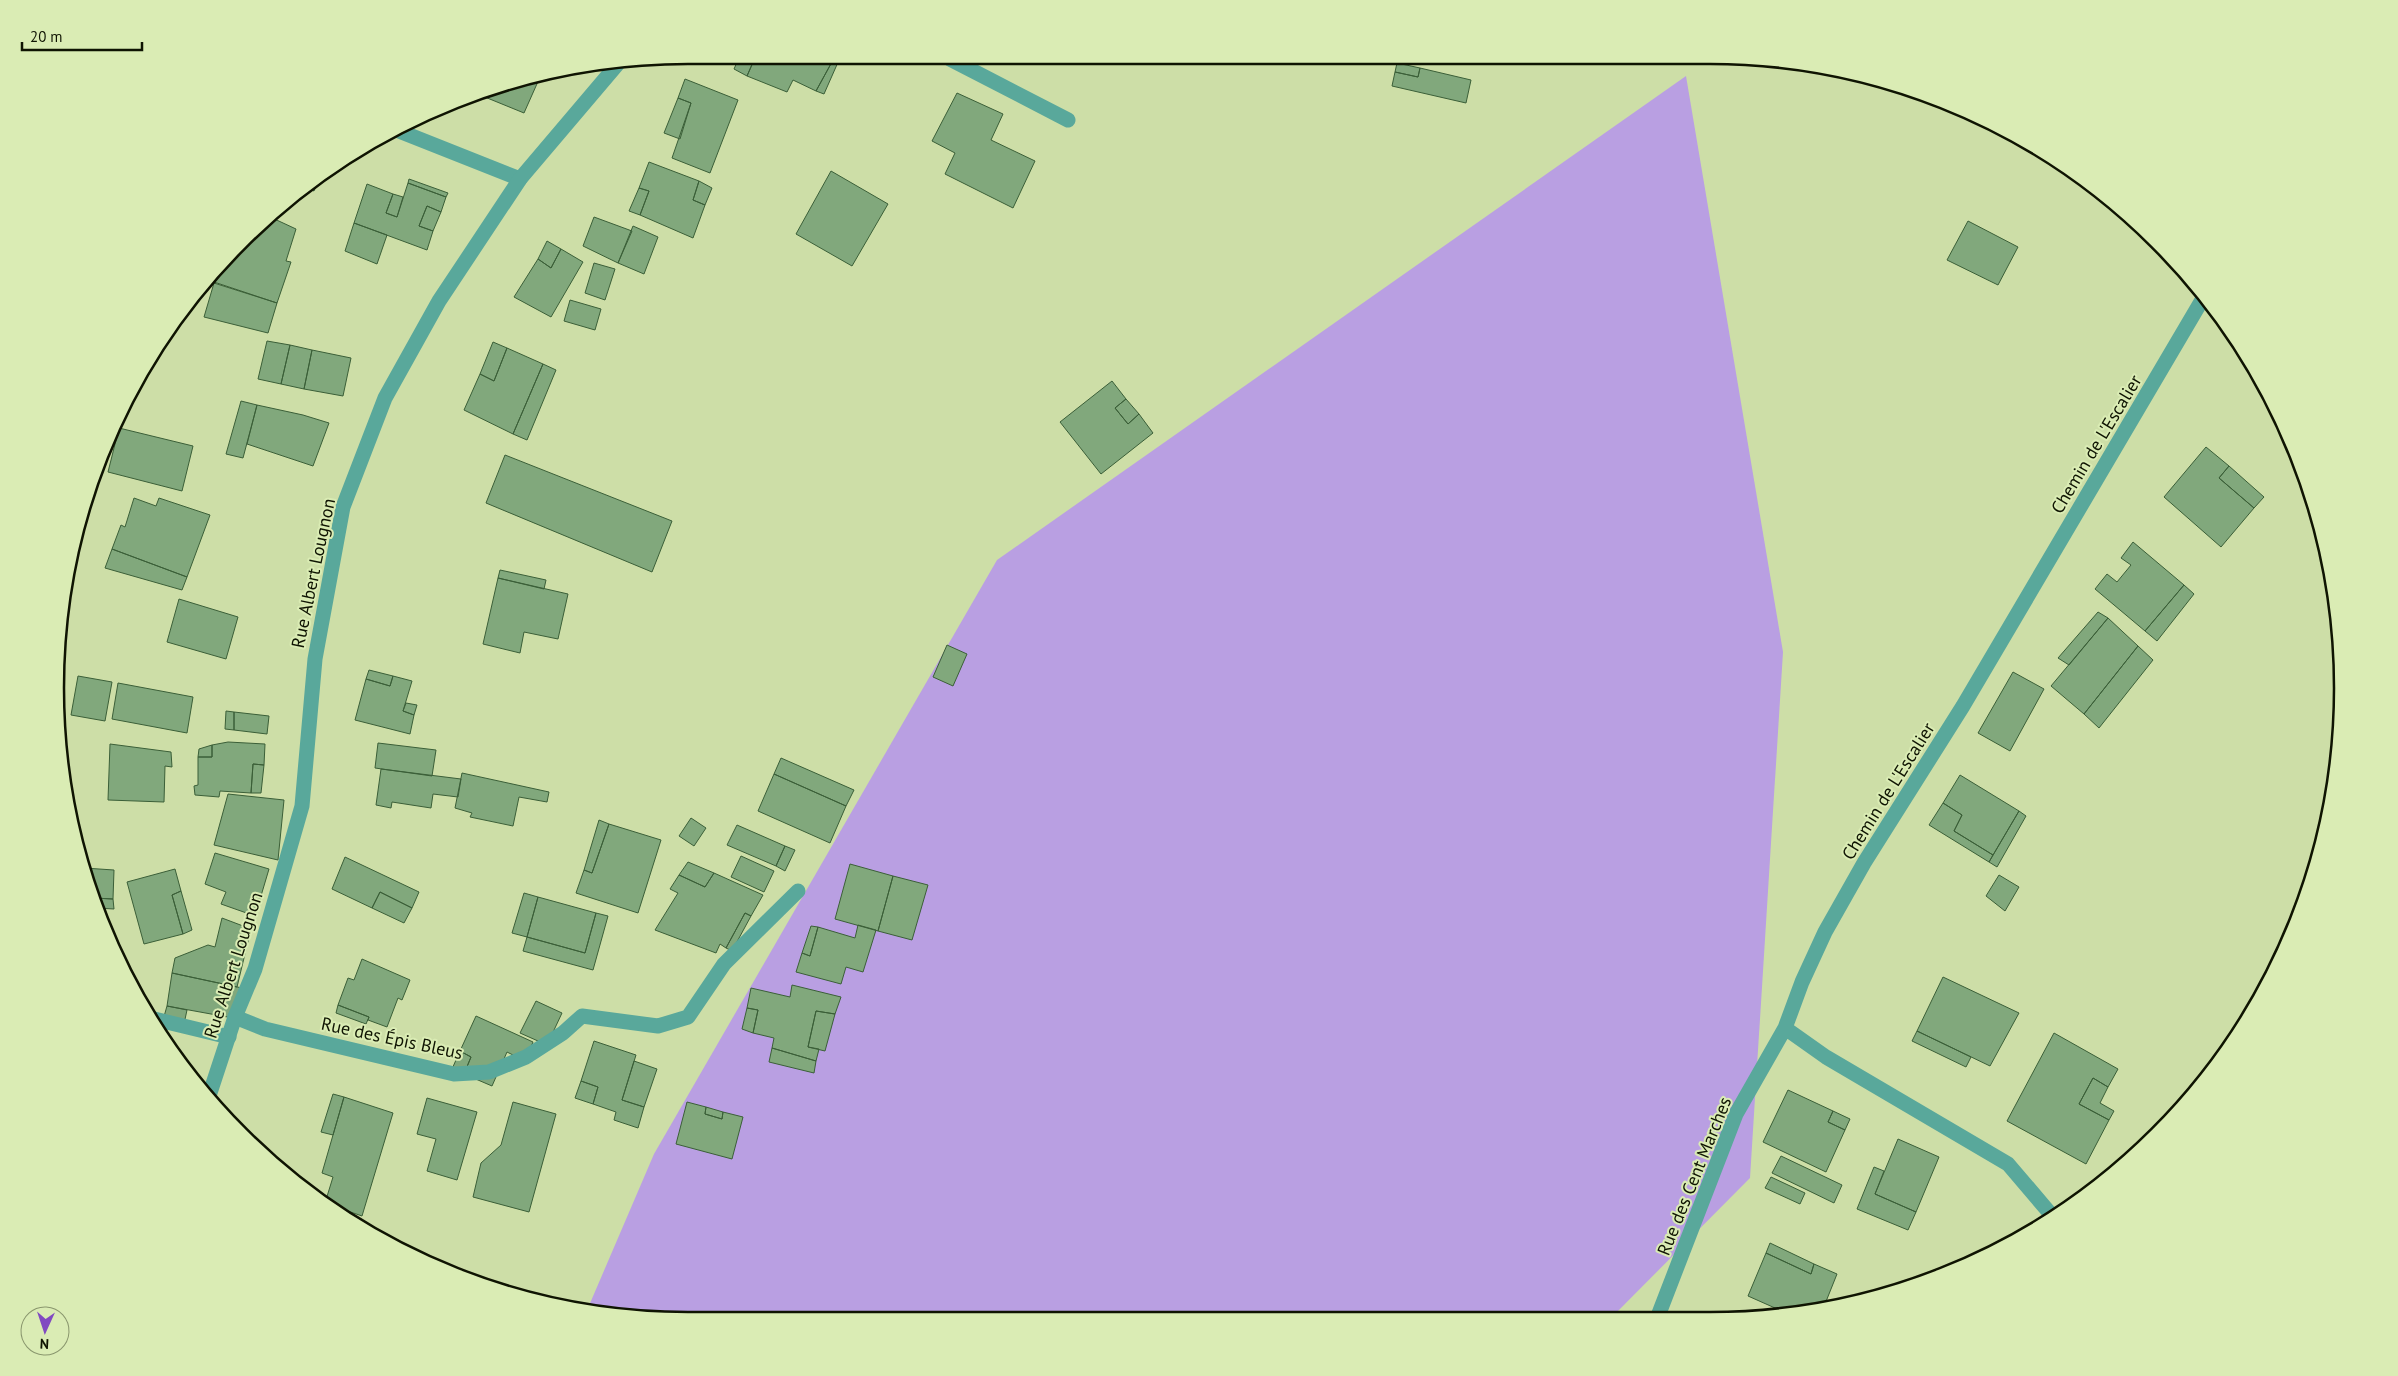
<svg xmlns="http://www.w3.org/2000/svg" width="2398" height="1376" font-family="'PT Sans',sans-serif">
  <style>
    .green { fill: #b99fe2 }
    .building { fill: #81a87c; stroke: #3b5f38 }
    .lines { fill: none; stroke-linecap: round; stroke-linejoin: round }
    .service { stroke: #59a89b; stroke-width: 15 }
    .minor { stroke: #59a89b; stroke-width: 15 }
    .tertiary { stroke: #59a89b; stroke-width: 15 }
    .labels { text-anchor: middle; dominant-baseline: central; stroke-width: 4; stroke-linejoin: round; paint-order: stroke }
    .street-label { font-size: 18px; fill: #0f1402; stroke: #daecb4 }
    .rim { fill: none; stroke: #0f1402; stroke-width: 2.5 }
  </style>
  <rect width="100%" height="100%" fill="#cddea7"/>
  <path class="green" d="M1686,76l97,576 -33,526 -137,138 -966,4 -59,-12 66,-154 343,-594z"/>
  <path class="building" d="M1339,58h15l-4,6z
    M738,60h16l-7,16 -13,-7z
    M754,60h79l-17,31 -23,-11 -6,12 -40,-16z
    M833,60h6l-15,34 -8,-3z
    M1397,63l23,5 -2,9 -23,-5z
    M1420,68l51,12 -5,23 -74,-17 3,-14 23,5z
    M537,76l3,1 -16,36 -49,-20z
    M685,79l53,21 -28,73 -38,-15 19,-55 -13,-5z
    M957,93l46,21 -12,26 44,21 -22,47 -68,-34 10,-21 -23,-12z
    M678,98l13,5 -11,36 -16,-6z
    M649,162l50,19 -6,19 12,5 -12,33 -53,-23 9,-24 -10,-3z
    M831,171l57,33 -36,62 -56,-32z
    M316,177l3,2 -5,12 -12,-5z
    M409,179l39,14 -2,4 -38,-14z
    M699,181l13,7 -7,17 -12,-5z
    M408,183l38,14 -5,15 -14,-6 -8,20 14,5 -6,19 -73,-27 13,-39 26,10 -7,19 11,4z
    M639,188l10,3 -9,24 -11,-4z
    M393,194l10,3 -6,20 -11,-4z
    M427,206l14,6 -8,19 -14,-5z
    M268,216l28,13 -10,32 5,1 -14,41 -69,-23 32,-39z
    M594,217l38,14 -14,32 -35,-17z
    M1968,221l50,26 -20,38 -51,-25z
    M354,223l33,12 -10,29 -32,-13z
    M633,226l25,11 -14,37 -26,-11z
    M547,241l14,8 -10,19 -13,-9z
    M561,249l22,13 -32,55 -37,-20 24,-38 13,9z
    M594,263l21,6 -10,31 -20,-7z
    M214,283l63,20 -9,30 -64,-16z
    M570,300l31,9 -6,21 -31,-9z
    M267,341l23,4 -9,39 -23,-5z
    M493,342l14,6 -13,33 -14,-7z
    M290,345l22,5 -8,39 -23,-5z
    M507,348l36,16 -30,70 -49,-24 16,-36 14,7z
    M312,350l39,8 -8,38 -39,-7z
    M543,364l13,6 -29,70 -14,-6z
    M1112,381l14,18 -11,9 13,16 11,-10 14,19 -52,41 -41,-52z
    M1126,399l13,15 -11,10 -13,-16z
    M241,401l16,4 -14,53 -17,-4z
    M257,405l46,10 26,8 -16,43 -66,-22z
    M119,428l74,18 -11,45 -74,-19z
    M2206,447l23,19 -10,12 35,30 -33,39 -57,-50z
    M505,455l167,66 -20,51 -166,-69z
    M2229,466l35,31 -10,11 -35,-30z
    M134,498l22,8 3,-8 51,17 -23,62 -75,-28 9,-24 4,2z
    M2133,542l51,43 -39,46 -50,-42 12,-15 10,8 14,-17 -10,-7z
    M112,549l75,28 -5,13 -77,-22z
    M500,570l46,10 -2,9 -46,-11z
    M498,578l70,16 -10,45 -34,-7 -4,21 -37,-9z
    M2184,585l10,9 -37,47 -12,-10z
    M179,599l59,18 -12,42 -59,-17z
    M2098,612l10,6 -39,47 -11,-7z
    M2108,618l30,28 -54,68 -33,-28z
    M947,645l20,9 -14,32 -20,-9z
    M2138,646l15,14 -54,68 -15,-14z
    M369,670l24,6 -3,10 -24,-7z
    M2013,672l31,17 -34,62 -32,-18z
    M78,676l34,6 -7,39 -34,-6z
    M393,676l19,5 -9,30 11,4 -4,19 -55,-14 11,-41 24,7z
    M118,683l75,14 -6,36 -75,-14z
    M406,703l11,2 -3,10 -11,-4z
    M226,711l8,1v18l-9,-1z
    M234,712l35,4 -2,18 -33,-4z
    M228,742l37,2 -1,21 -11,-1 -2,29 -31,-2 -1,6 -24,-2 -1,-9 4,-1v-28h14v-12z
    M378,743l58,7 -4,26 -57,-8z
    M110,744l61,8 1,15 -7,-1 -1,36 -56,-2z
    M212,745v12h-14l1,-8z
    M781,758l73,32 -8,16 -72,-32z
    M253,764l11,1 -3,28h-10z
    M381,769l80,10 -3,18 -25,-3 -2,14 -39,-6 -1,6 -15,-3z
    M462,773l87,19 -2,10 -28,-5 -6,29 -43,-9 2,-4 -17,-5z
    M774,774l72,32 -16,37 -72,-32z
    M1960,775l59,36 -26,44 -39,-24 8,-16 -19,-12z
    M228,794l56,6 -6,60 -64,-15z
    M1943,803l19,12 -8,16 39,24 -4,7 -60,-37z
    M2019,811l7,5 -29,51 -8,-5z
    M691,818l15,10 -12,18 -15,-10z
    M599,820l10,4 -17,49 -8,-3z
    M609,824l52,16 -23,73 -62,-20 8,-23 8,3z
    M737,825l48,21 -9,20 -49,-21z
    M73,830l6,1 -2,14z
    M785,846l10,4 -10,21 -9,-5z
    M215,853l54,16 -14,47 -34,-12 5,-12 -21,-8z
    M741,856l33,15 -10,21 -33,-15z
    M345,857l74,35 -7,16 -32,-16 -8,16 -40,-19z
    M688,862l26,11 -9,14 -26,-12z
    M850,864l43,12 -15,55 -43,-12z
    M84,868l30,2 -1,29 -19,-1z
    M175,869l6,22 -9,4 11,39 -39,10 -17,-62z
    M714,873l49,22 -12,21 -6,-3 -19,35 -6,-4 -4,9 -61,-23 23,-37 -8,-4 9,-14 26,12z
    M1999,875l20,12 -14,24 -19,-15z
    M893,876l35,9 -16,55 -34,-9z
    M181,891l11,39 -9,4 -11,-39z
    M380,892l32,16 -8,15 -32,-15z
    M524,893l14,4 -11,40 -15,-4z
    M538,897l58,16 -11,40 -58,-16z
    M94,898l19,1 1,10 -18,-1z
    M596,913l12,3 -15,54 -70,-19 4,-14 58,16z
    M745,913l6,3 -19,35 -6,-3z
    M222,918l29,11 -14,58 -65,-14 3,-15 33,-13 7,2z
    M858,925l18,5 -13,42 -17,-5 -5,17 -45,-12 6,-19 8,3 8,-29 37,11z
    M811,926l7,1 -8,29 -8,-3z
    M362,959l48,21 -8,20 -4,-2 -11,29 -19,-7 1,-3 -31,-12 10,-27 6,2z
    M172,973l70,15 -9,30 -66,-12z
    M1943,977l76,36 -29,53 -73,-35z
    M792,985l49,12 -6,17 -19,-3 -8,36 11,2 -3,12 -44,-13 2,-10 -21,-5 5,-23 -11,-2 4,-20 39,9z
    M536,1001l26,12 -15,32 -27,-12z
    M338,1005l31,12 -3,7 -30,-11z
    M167,1006l20,4 -3,14 -21,-4z
    M747,1008l11,2 -5,23 -11,-4z
    M816,1011l19,3 -10,37 -17,-4z
    M476,1016l57,26 -8,19 -18,-9 -15,34 -28,-12 7,-17 -11,-6z
    M1917,1031l54,26 -5,10 -54,-26z
    M2054,1033l64,36 -10,18 -15,-9 -14,26 30,16 -23,44 -79,-43z
    M594,1041l42,14 -14,45 22,7 -6,21 -24,-8 2,-8 -23,-8 5,-17 -17,-6z
    M772,1048l44,13 -2,12 -45,-11z
    M460,1051l11,6 -7,17 -12,-5z
    M634,1061l23,8 -13,38 -22,-7z
    M2093,1078l15,9 -8,16 14,8 -5,9 -30,-16z
    M581,1081l17,6 -5,17 -18,-6z
    M1788,1090l45,21 -5,11 17,8 -19,42 -63,-30z
    M333,1094l11,3 -11,38 -12,-3z
    M344,1097l49,16 -31,103 -37,-13 8,-26 -11,-4z
    M427,1098l50,14 -20,68 -30,-9 9,-32 -19,-5z
    M513,1102l43,12 -27,98 -56,-15 8,-34 20,-18z
    M687,1102l19,5 -1,7 17,5 1,-7 20,5 -11,42 -56,-15z
    M706,1107l17,5 -1,7 -17,-5z
    M1833,1111l17,8 -5,11 -17,-8z
    M1898,1139l41,18 -23,55 -41,-18z
    M1781,1156l61,29 -8,18 -62,-30z
    M1874,1167l10,4 -9,23 41,18 -8,18 -51,-21z
    M1771,1177l34,16 -5,11 -35,-16z
    M1770,1243l44,21 -3,10 -45,-21z
    M1766,1253l45,21 3,-10 23,10 -14,35 -30,7 -45,-20z
    M1777,1308l16,8h-20z"/>
  <g class="lines">
    <path class="service" d="M394,129l126,50"/>
    <path class="minor" d="M950,59l118,61
      M235,1017l30,12 189,45 35,-2 37,-15 37,-24 19,-17 76,10 30,-9 36,-53 74,-73
      M150,1018l79,19
      M2054,1218l-46,-54 -182,-107 -41,-29 17,-46 23,-50 39,-69 99,-157 242,-411
      M1658,1316l78,-202 49,-86"/>
    <path class="tertiary" d="M208,1099l27,-82 20,-48 47,-163 13,-147 28,-152 42,-109 54,-97 81,-122 101,-119"/>
  </g>
  <g class="labels">
    <g class="street-label">
      <text transform="translate(2096 444) rotate(-59)">Chemin de L'Escalier</text>
      <text transform="translate(313 573) rotate(-78)">Rue Albert Lougnon</text>
      <text transform="translate(1888 791) rotate(-58)">Chemin de L'Escalier</text>
      <text transform="translate(233 965) rotate(-72)">Rue Albert Lougnon</text>
      <text transform="translate(392 1038) rotate(12)">Rue des Épis Bleus</text>
      <text transform="translate(1694 1176) rotate(-68)">Rue des Cent Marches</text>
    </g>
  </g>
  <path d="M0 0H2398V1376H0ZM688 64H1710A624 624 0 0 1 2334 688V688A624 624 0 0 1 1710 1312H688A624 624 0 0 1 64 688V688A624 624 0 0 1 688 64Z" fill="#daecb4" fill-rule="evenodd"/>
  <path class="rim" d="M688 64H1710A624 624 0 0 1 2334 688V688A624 624 0 0 1 1710 1312H688A624 624 0 0 1 64 688V688A624 624 0 0 1 688 64Z"/>
  <g transform="translate(45 1331) rotate(183)"><circle r="24" fill="#daecb4" stroke="#89966d"/>
  <path d="M0-4L9 19L0 12L-9 19Z" fill="#814ac1"/>
  <text y="-8" font-size="14" font-weight="bold" text-anchor="middle" fill="#0f1402">N</text>
  </g>
  <path d="M22 42v8h120v-8" fill="none" stroke="#0f1402" stroke-width="2.5"/>
  <text x="30" y="42" font-size="15" fill="#0f1402" stroke="#daecb4" stroke-width="4" paint-order="stroke">20 m</text>
</svg>
